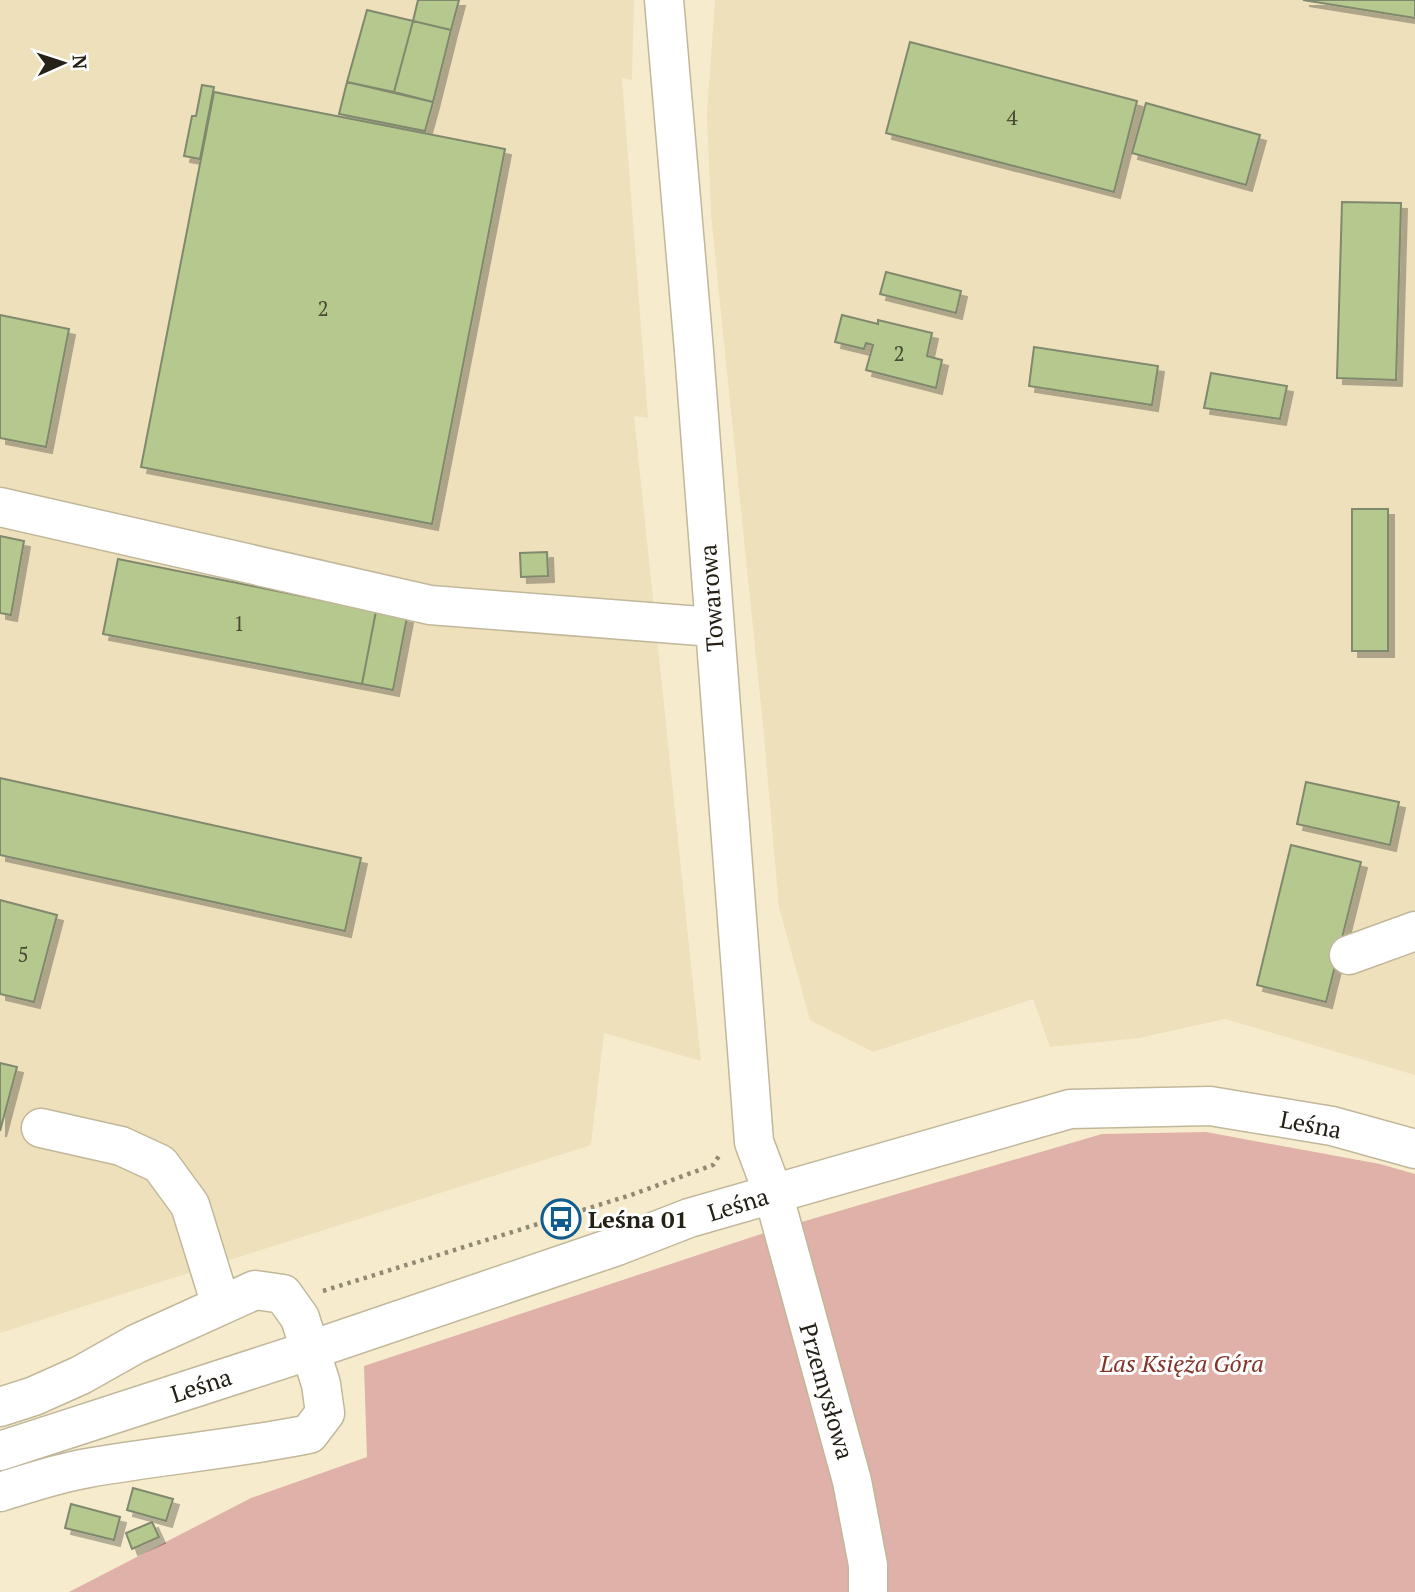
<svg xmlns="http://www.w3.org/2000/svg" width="1415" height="1592" font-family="'PT Serif',serif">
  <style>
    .built { fill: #ede0bb }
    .green { fill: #dfb1a8 }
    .building { fill: #b5c88e; stroke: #80896e; stroke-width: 2; filter: url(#shadow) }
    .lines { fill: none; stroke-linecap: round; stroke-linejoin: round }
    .minor-casing { stroke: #c1b79a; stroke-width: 41 }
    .path { stroke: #908974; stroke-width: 4.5; stroke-dasharray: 3.5 5; stroke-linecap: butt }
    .minor { stroke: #fff; stroke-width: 38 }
    .labels { text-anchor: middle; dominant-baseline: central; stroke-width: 6; stroke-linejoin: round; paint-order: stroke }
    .number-label { font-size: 21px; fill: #494b34 }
    .street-label { font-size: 24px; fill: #252116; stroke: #fff }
    .poi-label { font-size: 24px; font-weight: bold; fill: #252116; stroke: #fff; text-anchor: start }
    .park-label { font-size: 24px; font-style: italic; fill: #823429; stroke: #fff }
  </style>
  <defs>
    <filter id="shadow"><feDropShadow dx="6" dy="6" stdDeviation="0" flood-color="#0004"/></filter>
  </defs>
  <rect width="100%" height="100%" fill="#f6eccd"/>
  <path class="built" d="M0,0h634l-2,80 -10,-2 26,340 -14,-2 67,645 -97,-28 -13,112 -591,188z
    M715,0h700v1075l-190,-56 -86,19 -89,9 -17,-48 -160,53 -63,-32 -31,-113 -16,-181 -52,-511 -4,-102z"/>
  <path class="green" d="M1206,1132l174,32 35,10v418h-1346l182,-94 116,-41 -3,-91 400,-133 338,-99z"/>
  <path class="building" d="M418,0h41l-8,30 -38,-9z
    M1303,0h112v18z
    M367,10l46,11 -19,71 -47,-10z
    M413,21l38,9 -18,72 -39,-10z
    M910,42l227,59 -23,91 -228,-59z
    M347,82l86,20 -8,29 -86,-17z
    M202,85l12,2 -14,72 -16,-3 8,-40h4z
    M214,92l291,57 -73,375 -291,-57z
    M1146,103l114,32 -14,50 -114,-32z
    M1342,202l59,1 -5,177 -59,-2z
    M886,272l75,19 -5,22 -76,-19z
    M0,315l69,14 -23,118 -46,-9z
    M842,315l36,9v-4l54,13 -5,23 15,4 -6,28 -70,-18 7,-25 -7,-2 -2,6 -29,-7z
    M1034,347l124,19 -6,39 -123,-19z
    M1211,373l76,13 -7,33 -76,-11z
    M1352,509h36v142h-36z
    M0,536l24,5 -13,74 -11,-2z
    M547,552l1,24 -27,1 -1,-24z
    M118,559l258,52 -14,73 -259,-50z
    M376,611l31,6 -14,73 -31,-6z
    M0,778l361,80 -16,73 -345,-76z
    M1306,782l93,20 -9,43 -93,-21z
    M1291,845l70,17 -35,140 -69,-17z
    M0,900l57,15 -23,87 -34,-8z
    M0,1063l17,4 -17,64z
    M133,1488l40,11 -7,22 -39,-11z
    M71,1504l49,13 -6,23 -49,-12z
    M152,1522l7,15 -27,12 -6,-16z"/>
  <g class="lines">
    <g class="minor-casing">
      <path id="minor" d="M664,0l30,351 60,791 19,51 79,288 16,84v27
        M0,507l430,98 283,22
        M1349,955l66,-24
        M41,1128l80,18 39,18 30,41 31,100
        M0,1407l34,-11 47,-21 55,-31 119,-54 28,4 17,24 21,66 4,29 -16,21c-73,15 -148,21 -221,34 -30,5 -59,15 -88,24
        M0,1451l311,-101 306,-104 72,-28 381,-109 140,-3 122,20 83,23"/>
    </g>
    <path class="path" d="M323,1291l308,-96 82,-30 8,-12"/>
    <use href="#minor" class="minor"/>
  </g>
  <defs>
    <g id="bus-ring" transform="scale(2.0125)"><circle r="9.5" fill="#fff" stroke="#115c8f" stroke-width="1.5"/><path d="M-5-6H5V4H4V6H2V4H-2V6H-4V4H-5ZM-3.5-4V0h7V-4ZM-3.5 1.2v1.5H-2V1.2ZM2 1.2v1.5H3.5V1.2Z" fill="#115c8f"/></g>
  </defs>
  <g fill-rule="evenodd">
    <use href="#bus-ring" x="561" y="1219"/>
  </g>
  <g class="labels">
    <g class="number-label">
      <text x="1012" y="117">4</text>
      <text x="323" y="308">2</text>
      <text x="899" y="353">2</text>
      <text x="239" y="623">1</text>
      <text x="23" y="954">5</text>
    </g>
    <g class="street-label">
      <text transform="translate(711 598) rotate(-94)">Towarowa</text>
      <text transform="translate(1311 1124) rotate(11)">Leśna</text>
      <text transform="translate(738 1204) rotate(-17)">Leśna</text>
      <text transform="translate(201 1385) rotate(-18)">Leśna</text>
      <text transform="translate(827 1391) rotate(74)">Przemysłowa</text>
    </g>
    <g class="poi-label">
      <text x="588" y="1219">Leśna 01</text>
    </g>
    <g class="park-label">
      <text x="1182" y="1363">Las Księża Góra</text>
    </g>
  </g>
  <g transform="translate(63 63) rotate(87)" stroke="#ffffff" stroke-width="5" paint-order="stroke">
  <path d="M0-5L12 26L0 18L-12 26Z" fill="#252116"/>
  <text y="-10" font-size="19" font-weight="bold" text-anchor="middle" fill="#252116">N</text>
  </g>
</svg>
